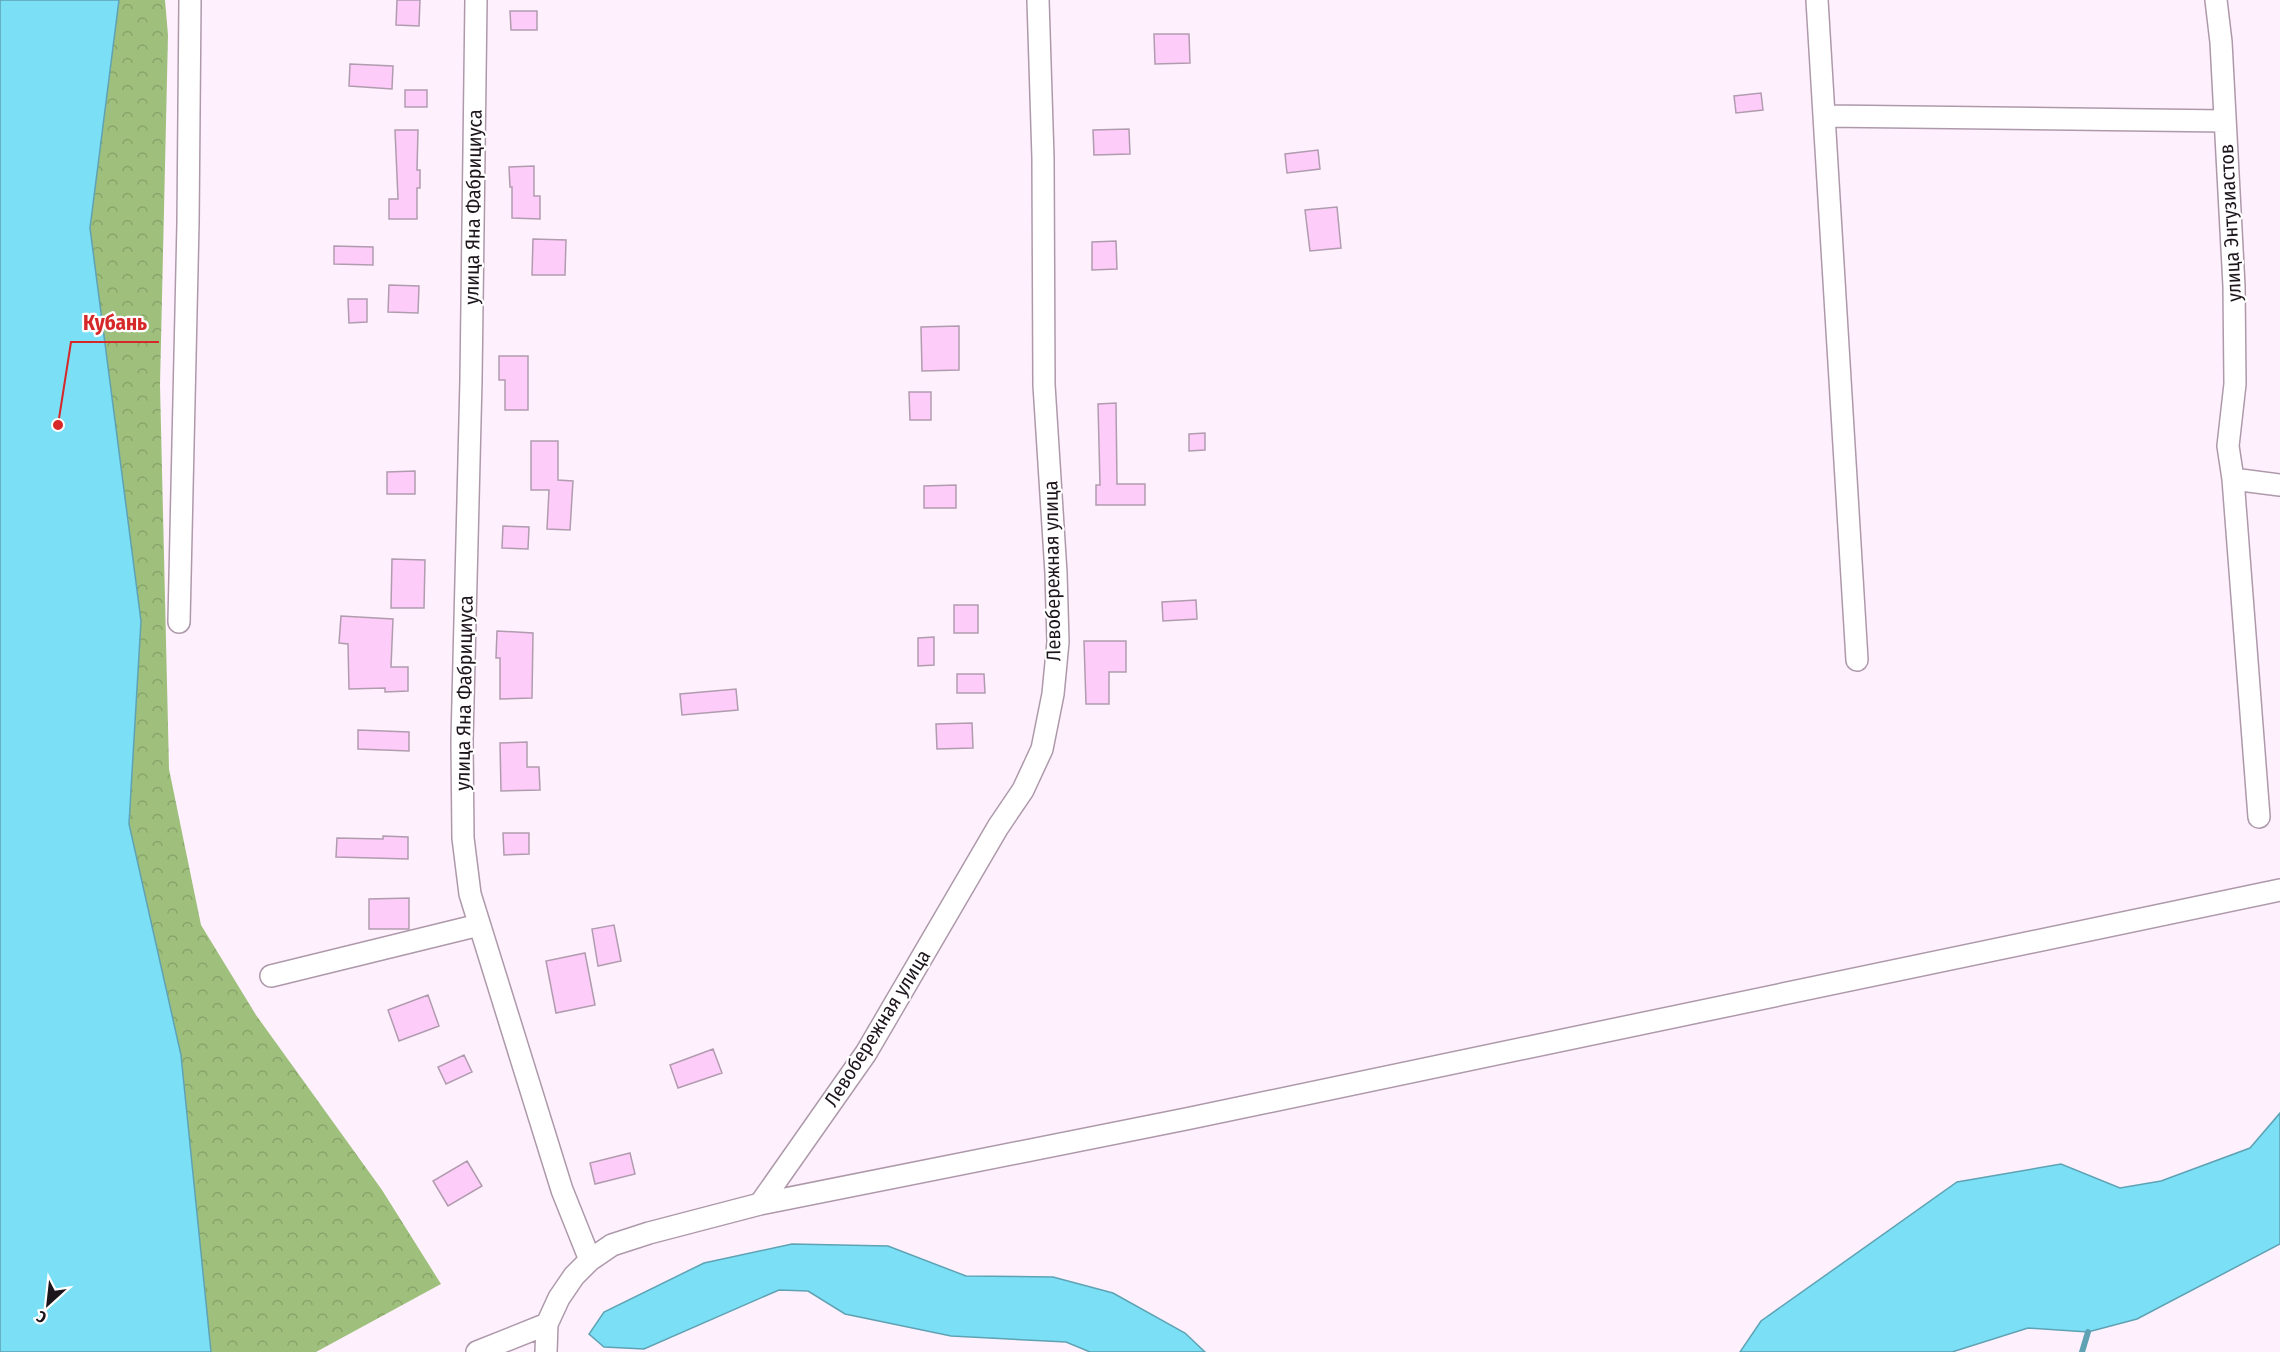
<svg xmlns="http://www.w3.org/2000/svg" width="2280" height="1352" font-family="'Fira Sans Condensed',sans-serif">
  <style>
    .forest { fill: url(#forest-crowns) }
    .water { fill: #7bdff5; stroke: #5fa2b4; stroke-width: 1.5 }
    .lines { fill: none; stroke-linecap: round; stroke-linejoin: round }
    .stream { stroke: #5fa2b4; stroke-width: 6 }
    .building { fill: #fdccf8; stroke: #b19caf; stroke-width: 1.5 }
    .minor-casing { stroke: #ae99ab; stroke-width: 24 }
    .minor { stroke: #fff; stroke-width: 21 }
    .labels { text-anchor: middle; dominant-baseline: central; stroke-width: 4.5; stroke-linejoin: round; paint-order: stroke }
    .street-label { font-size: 20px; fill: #1d151c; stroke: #fff }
    .leader { fill: none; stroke: #d62828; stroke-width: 2 }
    .callout-dot { fill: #d62828; stroke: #fff; stroke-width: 2 }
    .callout-label { font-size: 21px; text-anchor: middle; font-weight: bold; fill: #d62828; stroke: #fff; stroke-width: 4.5; stroke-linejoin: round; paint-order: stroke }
  </style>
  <defs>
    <pattern id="forest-crowns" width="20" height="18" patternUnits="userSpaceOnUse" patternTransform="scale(1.5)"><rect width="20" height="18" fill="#9ec07c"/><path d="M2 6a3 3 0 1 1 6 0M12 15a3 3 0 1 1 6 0" fill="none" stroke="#88a46b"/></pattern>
  </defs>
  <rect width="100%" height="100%" fill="#fef1fd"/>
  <path class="forest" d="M119,0h46l3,35 -8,350 9,384 32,156 55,90 126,175 59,94 -125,68h-105l-30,-297 -52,-231 12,-203 -52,-393z"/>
  <path class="water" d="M0,0h119l-29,228 51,393 -12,203 52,231 30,297h-211z
    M2280,1113v131l-143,75 -49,13 -60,-4 -76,24h-212l21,-31 196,-139 104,-18 59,24 41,-7 89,-33z
    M792,1244l96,2 78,30 87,1 60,16 72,40 20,19h-115l-24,-10 -115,-6 -106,-22 -37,-23 -29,-1 -135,59 -40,-2 -15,-13 15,-22 100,-49z"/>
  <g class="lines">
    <path class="stream" d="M2082,1352l6,-20"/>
  </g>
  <path class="building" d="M397,0h23l-1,26 -23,-1z
    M510,11h27v19h-26z
    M1154,34h35l1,29 -35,1z
    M350,64l43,2 -1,23 -43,-3z
    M405,90h22v17h-22z
    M1761,93l2,17 -27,3 -2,-17z
    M1129,129l1,25 -36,1 -1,-25z
    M395,130h23l-1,40h3v18h-3v31h-28v-20h9z
    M1318,150l2,19 -33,4 -2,-19z
    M534,166v30h6v23l-28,-1v-31h-2l-1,-20z
    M1337,207l4,41 -31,3 -5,-41z
    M533,239l33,1 -1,35h-33z
    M1116,241l1,28 -25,1v-28z
    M334,246l39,1v18l-39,-1z
    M389,285l30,1 -1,27 -30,-1z
    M348,299h19v23l-18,1z
    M959,326v44l-37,1 -1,-44z
    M499,356h29v54h-23v-30h-6z
    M909,392h22v28h-21z
    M1116,403l1,81h28v21h-49v-20h4l-2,-81z
    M1205,433v17l-16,1v-17z
    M531,441h27v39l15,1 -3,49 -23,-1 2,-39h-18z
    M415,471v23h-28v-22z
    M956,485v23h-32v-22z
    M503,526l26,1 -1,22 -26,-1z
    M392,559l33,1 -1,48h-33z
    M1196,600l1,19 -34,2 -1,-19z
    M954,605h24v28h-24z
    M341,616l52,3 -2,48h17v24l-23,1v-4l-36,1 -1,-45 -9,-1z
    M497,631l36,2 -1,65 -32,1v-41h-4z
    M934,637v28l-16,1v-28z
    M1084,641h42v31h-17v32h-23z
    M957,674h27l1,19h-28z
    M736,689l2,21 -56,5 -2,-21z
    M972,723l1,25 -36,1 -1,-25z
    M358,730l51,2v19l-51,-2z
    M527,742v25h12l1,23 -39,1 -1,-48z
    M503,833h26v21l-25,1z
    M383,836l25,1v22l-72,-2 1,-19 46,1z
    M409,898v31h-40v-30z
    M614,925l7,36 -23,5 -6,-37z
    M585,953l10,52 -39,8 -10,-52z
    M428,995l11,31 -40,15 -11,-31z
    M713,1049l9,24 -44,15 -8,-23z
    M464,1055l8,17 -26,12 -8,-17z
    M630,1153l5,21 -40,10 -5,-21z
    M467,1161l15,25 -34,20 -15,-25z"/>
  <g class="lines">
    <g class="minor-casing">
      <path id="minor" d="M476,0l-5,380 -9,361 1,97 7,56 92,296 28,70
        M1817,0l40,660
        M2216,0l5,42 13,244 1,98 -7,62 5,33 47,6
        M1826,116l399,5
        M2233,479l26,338
        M179,622l9,-399 2,-223
        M271,976l208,-51
        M760,1204l106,-151 132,-226 25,-37 19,-41 11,-55 5,-52 -2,-69 -12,-188 -1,-227 -5,-158
        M477,1352l70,-28
        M546,1352l1,-28 12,-26 15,-22 16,-16 22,-15 37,-12 111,-29 426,-85 1094,-229"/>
    </g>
    <use href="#minor" class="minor"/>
  </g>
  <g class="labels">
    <g class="street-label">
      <text transform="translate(473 207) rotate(-89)">улица Яна Фабрициуса</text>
      <text transform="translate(2230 223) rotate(-93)">улица Энтузиастов</text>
      <text transform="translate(1052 571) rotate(-91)">Левобережная улица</text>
      <text transform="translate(464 693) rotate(-89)">улица Яна Фабрициуса</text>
      <text transform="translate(877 1028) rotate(-58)">Левобережная улица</text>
    </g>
  </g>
  <path class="leader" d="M58 425L71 342H159"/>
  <circle class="callout-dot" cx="58" cy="425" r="6"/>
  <g class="callout-label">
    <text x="115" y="330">Кубань</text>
  </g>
  <g transform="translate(48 1304) rotate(207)" stroke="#ffffff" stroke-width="4.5" paint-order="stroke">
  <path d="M0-4.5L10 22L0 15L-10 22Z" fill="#1d151c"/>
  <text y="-9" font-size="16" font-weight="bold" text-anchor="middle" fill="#1d151c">С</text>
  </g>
</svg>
